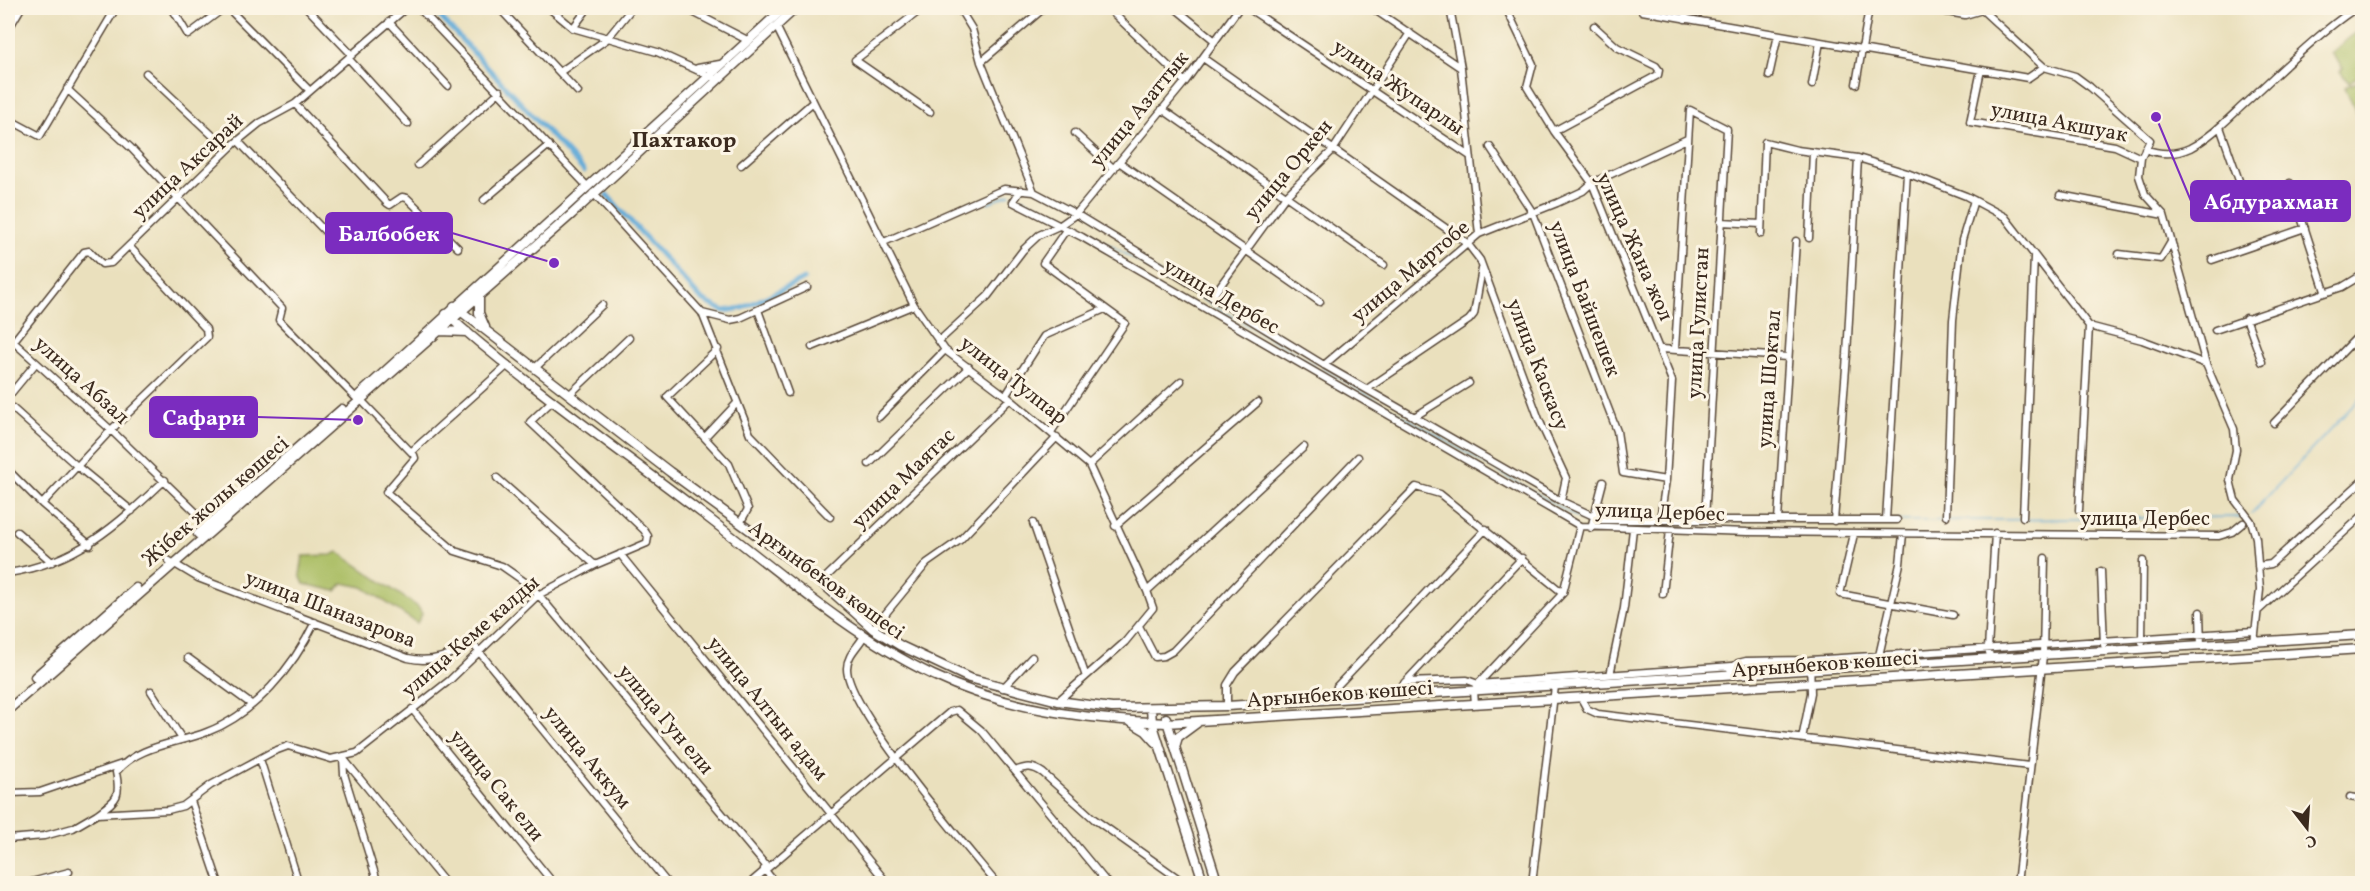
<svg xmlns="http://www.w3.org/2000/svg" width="2370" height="891" font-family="Vollkorn,serif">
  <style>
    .green { fill: #a8bc61; stroke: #727340; stroke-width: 1.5 }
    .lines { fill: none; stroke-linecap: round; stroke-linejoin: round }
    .stream { stroke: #60aad8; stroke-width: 1.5 }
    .canal { stroke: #60aad8; stroke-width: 5 }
    .minor-casing { stroke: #554536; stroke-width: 9 }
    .major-casing { stroke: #554536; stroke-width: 11 }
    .minor { stroke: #fff; stroke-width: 6 }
    .major { stroke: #fff; stroke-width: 8 }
    .labels { text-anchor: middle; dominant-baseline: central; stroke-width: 6; stroke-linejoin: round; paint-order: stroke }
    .street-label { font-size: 21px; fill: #3b2a1e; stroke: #fcf5e5 }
    .neighbourhood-label { font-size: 22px; font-weight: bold; fill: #3b2a1e; stroke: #fcf5e5 }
    .leader { fill: none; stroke: #7b2cbf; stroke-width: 2 }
    .callout-dot { fill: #7b2cbf; stroke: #fcf5e5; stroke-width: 2 }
    .callout { fill: #7b2cbf; stroke: #7b2cbf; stroke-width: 2 }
    .callout-label { font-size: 22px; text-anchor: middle; font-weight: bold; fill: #fff }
  </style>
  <rect width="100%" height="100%" fill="#fcf5e5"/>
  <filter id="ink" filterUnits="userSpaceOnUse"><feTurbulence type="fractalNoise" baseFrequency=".0167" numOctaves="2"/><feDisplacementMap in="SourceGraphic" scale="12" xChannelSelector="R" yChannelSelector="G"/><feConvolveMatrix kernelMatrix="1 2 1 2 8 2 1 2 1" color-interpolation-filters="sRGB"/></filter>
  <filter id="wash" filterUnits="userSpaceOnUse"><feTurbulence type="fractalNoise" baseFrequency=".008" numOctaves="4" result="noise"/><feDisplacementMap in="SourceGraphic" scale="24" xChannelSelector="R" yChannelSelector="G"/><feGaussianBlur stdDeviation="1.35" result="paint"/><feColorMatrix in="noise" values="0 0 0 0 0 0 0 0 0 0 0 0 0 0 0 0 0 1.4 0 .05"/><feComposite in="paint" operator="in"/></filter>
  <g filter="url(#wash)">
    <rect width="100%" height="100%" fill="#eae0bd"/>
    <path class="green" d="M2356,32l6,8v33l-13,10 -9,-12 3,-3 -12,-15z
      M2362,80v33l-5,2 -12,-28z
      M338,552l80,55 4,7 -5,9 -54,-36 -20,-4 -7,8 -32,-7 -4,-9 3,-19 29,-1z"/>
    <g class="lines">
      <path class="stream" d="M1022,198l43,20
        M988,203l22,-9
        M1069,221l246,144
        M1322,368l261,153
        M2251,514l111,-118
        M1898,521l346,-4
        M1598,524l67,-1"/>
      <path class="canal" d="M432,8l152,163
        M607,195l95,105 22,11 19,-3 61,-29"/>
    </g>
  </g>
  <g filter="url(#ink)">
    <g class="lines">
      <g class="minor-casing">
        <path id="minor" d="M172,8l16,27 36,-27
          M228,8l82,83
          M307,8l45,47
          M419,8l168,178
          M499,8l79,84
          M549,8l24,20 84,24 55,25
          M923,8l-68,52 75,52
          M959,8l13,21 9,33 53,130 42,22 248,151 237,136 41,19h295
          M1108,8l77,74
          M1175,8l40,33
          M1248,8l222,148
          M1372,8l89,60
          M1450,8l11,60 18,166
          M1506,8l27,56 -6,23 27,44 38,52 80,198 -6,99 -6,40
          M1923,8l42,7 17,-5
          M1980,8l64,59 31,9 15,11 60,53 -9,18 -2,18 6,18 19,21 42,149 28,65 2,21 -6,30 5,20 16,21 5,17 4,52 -6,53
          M689,10l60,31
          M1642,11l386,67 16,-11
          M703,17l6,-9
          M1685,19l1,-11
          M389,22l59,64
          M776,26l138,279 31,45 65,49 79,66 58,126 6,17 -28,34 -67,59
          M573,28l15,-20
          M8,30l13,-22
          M348,58l60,66
          M1203,58l264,185 13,17 60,162 26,56 -5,23
          M981,62l63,-54
          M1981,70l-11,52 145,24 26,12
          M560,72l47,-33 25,-31
          M146,73l82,77
          M1769,76l9,-41
          M1856,84l13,-76
          M1812,85l8,-43
          M67,89l64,59 151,160 -3,12 77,78
          M295,104l92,99 3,2 12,-8 5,1 51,50
          M1162,109l222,156
          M8,119l32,17 76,-128
          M2220,127l22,62
          M1554,131l104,-56 1,-5 -3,-4 -39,-19 -23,-21
          M1075,133l39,36
          M238,141l102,106
          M1490,147l43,66 84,218 6,42 43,7
          M2145,149c16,6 30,6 45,-1 19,-10 35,-26 50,-40 38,-34 74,-72 116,-100
          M1119,162l201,140
          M418,165l82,-74
          M741,165l72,-63
          M2290,183l35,108
          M1021,190l-8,12 69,35 498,289 167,6 472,4 13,-4 11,-9
          M593,193l109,120 28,7 10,-2 67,-31
          M2060,195l104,20
          M484,200l65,-55
          M1721,222l40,2
          M1761,234l4,-92 32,8 61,8 49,15 59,23 39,21 84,109 53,14 64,24
          M1809,238l4,-86
          M884,242l120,-53 30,3
          M2119,254l42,5 10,-17
          M2212,260l93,-32
          M1212,297l73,-100 48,-47 77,-117
          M758,310l30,83
          M702,313l48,121 80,83
          M2246,318l16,44
          M2215,330l127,-43 20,-12
          M8,337l103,93 98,95
          M939,341l49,-45 35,-46 16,-15 20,-9 17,-12 109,-132 54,-74
          M13,342l71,-90 5,-1 13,13 9,-1 123,-119 26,-21 35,-19 111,-96
          M812,347l102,-42
          M718,349l-51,48 62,67 19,45 -8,14
          M1661,349l127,8
          M1675,349l15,-239 37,19 -22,390
          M1324,365l155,-131 78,-31 26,-12 9,-8 95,-44
          M535,368l67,-63
          M1367,389l102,-69 5,-6 8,-45
          M569,395l60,-57
          M1006,395l38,-59 61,-27
          M8,397l28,-34
          M361,400l53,55 1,3 -29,34 69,59 47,15 30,21 235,280
          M8,404l69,62 55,45
          M879,417l66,-67
          M1414,417l55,-34
          M2274,423l88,-91
          M1051,432l74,-109 -82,-60 23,-33
          M705,437l32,-34
          M412,451l96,-86
          M869,464l100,-97
          M1089,465l92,-84
          M8,470l34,34 48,41
          M497,478l98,87
          M42,504l69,-74 96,-93 -1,-8 -77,-83
          M2079,510l10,-184
          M1946,516l7,-196 9,-80 12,-40
          M2023,517l11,-260
          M1778,520l18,-279
          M1886,520l21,-347
          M1834,521l13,-166 11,-197
          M1033,523l52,151
          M1115,526l143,-124
          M1591,528l12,-46
          M17,532l35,30
          M1854,534l-14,60 113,21
          M620,554l268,330
          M168,560l30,18 210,80c24,6 43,-3 64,-15l196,241
          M2258,566l13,-2 91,-83
          M2101,571l3,74
          M8,573c68,-10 108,-47 157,-93
          M821,582l189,-183
          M1147,591l157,-144
          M1663,594l7,-64
          M2259,610l103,-94
          M2200,612l1,34
          M1139,626l16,31 9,-1 9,-5 185,-194
          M873,629l54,-66 33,-23 97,-103
          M864,636c-6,11 -17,19 -17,32 -1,40 120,179 150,216
          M2142,642l1,-81
          M188,658l63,46
          M1991,659l-3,-10 7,-116
          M1810,660l444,-29
          M1878,660l22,-96 3,-30
          M1730,669l8,-6 8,-2 64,-1 1,33 -9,46
          M1610,675l14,-67 9,-79
          M1405,682l62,-2 11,4 254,-18
          M1003,688l29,-31
          M151,691l31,48
          M1393,695l129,-137
          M1581,698l6,11 11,5 431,52
          M1335,699l2,-13 149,-157
          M1475,704l-1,-13 4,-7 85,-91 17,-67
          M1227,706v-21l8,-13 181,-185 24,7 123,99
          M412,709l142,175
          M343,758l103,126
          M343,758l1,16 34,110
          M260,759l39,125
          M1015,771c12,-5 18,-5 28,2l51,46 92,65
          M10,793l30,-1 82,-28
          M2350,797l12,2
          M191,801l28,83
          M97,814c20,-15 24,-16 19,-42 22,-27 61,-28 91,-40 48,-18 87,-66 108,-110
          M8,839l36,-3 29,-8 24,-14 71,-4 15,-4 28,-21 61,-33 16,-6 43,13 26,-6 93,-73 88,-85 57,-30 52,-22 1,-7 -4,-6 -114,-108 23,-22
          M764,869l12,15
          M24,884l45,-12
          M749,884l201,-172 7,-2 24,20 127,154
          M1532,884l23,-198
          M2017,884l26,-228 2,-98"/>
      </g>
      <g class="major-casing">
        <path id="major" d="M698,69l22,-4
          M479,295v18l6,14
          M454,306l216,166 151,110 52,47 28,17 68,32 89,23 54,7 115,-2 1135,-71
          M446,314c81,72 171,134 257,200 74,56 146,121 230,161 73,35 154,44 233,48l1196,-74
          M440,331l27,1
          M359,395l425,-387
          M198,534l144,-125
          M35,677l101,-89
          M1151,709l1,13 52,162
          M8,710l564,-496 224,-206
          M1166,718l52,166
          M1131,722l15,9 10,11
          M1175,747l3,-10 19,-14"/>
      </g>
      <use href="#minor" class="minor"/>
      <use href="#major" class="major"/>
    </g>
  </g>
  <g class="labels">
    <g class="street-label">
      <text transform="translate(1398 88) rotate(34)">улица Жупарлы</text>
      <text transform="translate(1140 110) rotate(-51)">улица Азаттык</text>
      <text transform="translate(2059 123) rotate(11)">улица Акшуак</text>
      <text transform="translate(188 167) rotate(-43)">улица Аксарай</text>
      <text transform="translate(1289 170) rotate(-50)">улица Оркен</text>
      <text transform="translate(1634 247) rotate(66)">улица Жана жол</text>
      <text transform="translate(1411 272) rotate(-40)">улица Мартобе</text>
      <text transform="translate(1221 297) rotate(30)">улица Дербес</text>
      <text transform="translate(1584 299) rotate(69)">улица Байшешек</text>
      <text transform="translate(1699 323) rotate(-87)">улица Гулистан</text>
      <text transform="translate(1537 365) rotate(69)">улица Каскасу</text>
      <text transform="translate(1770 379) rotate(-86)">улица Шоктал</text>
      <text transform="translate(81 381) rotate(42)">улица Абзал</text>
      <text transform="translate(1013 381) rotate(38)">улица Тулпар</text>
      <text transform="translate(904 479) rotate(-44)">улица Маятас</text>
      <text transform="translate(216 502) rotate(-41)">Жібек жолы көшесі</text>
      <text transform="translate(1660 513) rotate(2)">улица Дербес</text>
      <text x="2145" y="519">улица Дербес</text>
      <text transform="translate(826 581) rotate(36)">Арғынбеков көшесі</text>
      <text transform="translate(330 610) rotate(21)">улица Шаназарова</text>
      <text transform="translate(471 637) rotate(-41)">улица Кеме калды</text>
      <text transform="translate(1825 665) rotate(-4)">Арғынбеков көшесі</text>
      <text transform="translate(1340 695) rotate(-4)">Арғынбеков көшесі</text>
      <text transform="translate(767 709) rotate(51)">улица Алтын адам</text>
      <text transform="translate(665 720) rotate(50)">улица Гун ели</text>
      <text transform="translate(587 758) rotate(51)">улица Аккум</text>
      <text transform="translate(496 786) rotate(51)">улица Сак ели</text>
    </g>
    <g class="neighbourhood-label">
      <text x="684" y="141">Пахтакор</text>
    </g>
  </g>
  <path class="leader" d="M2156 117L2191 201M554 263L452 233M358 420L257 417"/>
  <g class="callout-dot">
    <circle cx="2156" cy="117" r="6"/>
    <circle cx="554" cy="263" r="6"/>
    <circle cx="358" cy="420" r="6"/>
  </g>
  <g class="callout">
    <rect x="2191" y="181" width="159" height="40" rx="6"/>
    <rect x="326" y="213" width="126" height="40" rx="6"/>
    <rect x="150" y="397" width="107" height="40" rx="6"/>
  </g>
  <g class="callout-label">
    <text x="2271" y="209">Абдурахман</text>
    <text x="389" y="241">Балбобек</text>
    <text x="204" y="425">Сафари</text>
  </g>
  <rect width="2370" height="891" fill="none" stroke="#fcf5e5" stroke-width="30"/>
  <g transform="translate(2307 828) rotate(163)" stroke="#fcf5e5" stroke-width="4.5" paint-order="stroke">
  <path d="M0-4.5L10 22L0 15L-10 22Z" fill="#3b2a1e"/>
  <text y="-9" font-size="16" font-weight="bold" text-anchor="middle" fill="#3b2a1e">С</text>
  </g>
</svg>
